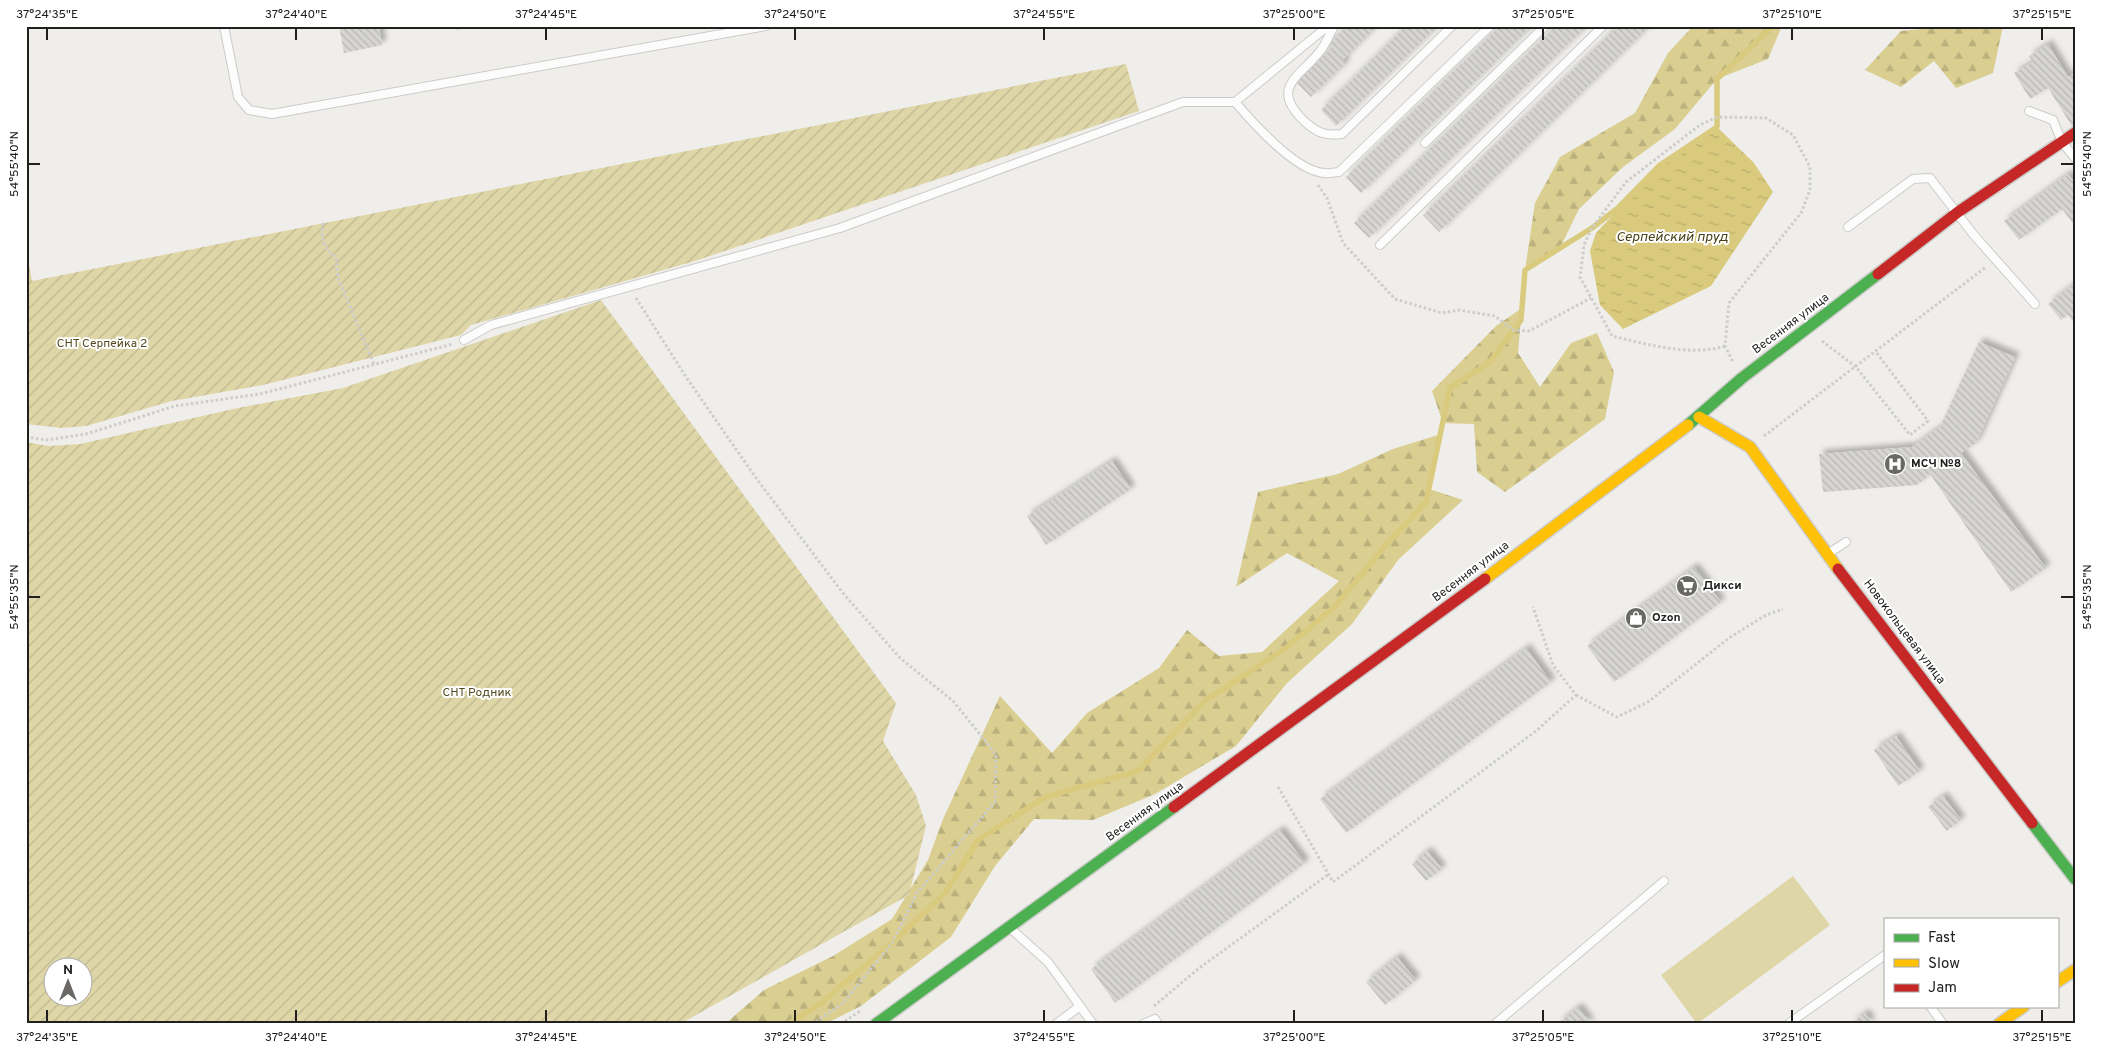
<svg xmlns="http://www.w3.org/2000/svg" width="2101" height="1050" font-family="Overpass,sans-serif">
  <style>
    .grass { fill: #dfd6a8 }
    .forest { fill: url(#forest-firs) }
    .garden { fill: url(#garden-furrows); fill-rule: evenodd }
    .water { fill: url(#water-ripples) }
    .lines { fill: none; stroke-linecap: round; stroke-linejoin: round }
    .stream { stroke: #d9ca7e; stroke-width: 5.5 }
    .building { fill: url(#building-back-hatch); filter: url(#shadow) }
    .lane-casing { stroke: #cccbc8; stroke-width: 10 }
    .fast-casing { stroke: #cccbc8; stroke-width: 14 }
    .slow-casing { stroke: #cccbc8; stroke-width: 14 }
    .jam-casing { stroke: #cccbc8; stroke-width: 14 }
    .path { stroke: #cecdcd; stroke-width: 3; stroke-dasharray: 2.5 2.5; stroke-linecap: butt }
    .lane { stroke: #fdfcfc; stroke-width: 8 }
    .fast { stroke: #4caf50; stroke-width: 11 }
    .slow { stroke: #ffc107; stroke-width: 11 }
    .jam { stroke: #c62828; stroke-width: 11 }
    .ticks { fill: none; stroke: #21201e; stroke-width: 2 }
    .labels { text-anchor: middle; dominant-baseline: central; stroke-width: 4; stroke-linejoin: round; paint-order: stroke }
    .street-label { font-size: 12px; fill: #21201e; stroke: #fff }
    .park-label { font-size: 12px; fill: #524a1e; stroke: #fff }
    .poi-label { font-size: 12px; font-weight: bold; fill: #21201e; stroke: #fff; text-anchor: start }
    .water-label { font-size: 14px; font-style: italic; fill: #4b4317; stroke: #fff }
    .neatline { fill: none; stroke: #21201e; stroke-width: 2 }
    .ticks-label { font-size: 12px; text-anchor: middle; fill: #21201e }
  </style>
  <defs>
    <pattern id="forest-firs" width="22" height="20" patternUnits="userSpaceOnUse" patternTransform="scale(1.25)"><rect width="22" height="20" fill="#dace91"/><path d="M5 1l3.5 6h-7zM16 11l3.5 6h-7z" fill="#bbb17d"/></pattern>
    <pattern id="garden-furrows" width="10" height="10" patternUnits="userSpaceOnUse" patternTransform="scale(1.25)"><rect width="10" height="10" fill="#dfd6a8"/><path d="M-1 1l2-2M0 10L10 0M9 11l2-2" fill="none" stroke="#bfb790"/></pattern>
    <pattern id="water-ripples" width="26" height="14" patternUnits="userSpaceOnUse" patternTransform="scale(1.25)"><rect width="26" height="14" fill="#d9ca7e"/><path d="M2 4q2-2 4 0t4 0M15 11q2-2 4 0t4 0" fill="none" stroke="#baad6c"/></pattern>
    <pattern id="building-back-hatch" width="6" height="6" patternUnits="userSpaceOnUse" patternTransform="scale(1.25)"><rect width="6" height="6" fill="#d6d5d2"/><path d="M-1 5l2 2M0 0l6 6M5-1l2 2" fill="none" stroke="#b7b7b4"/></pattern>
    <filter id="shadow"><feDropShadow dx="4.5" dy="-4.5" stdDeviation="2.5" flood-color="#0004"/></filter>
  </defs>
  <rect width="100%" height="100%" fill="#efeeea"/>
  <path class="grass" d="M1793,876l37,49 -133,99 -36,-49z"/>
  <path class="forest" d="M1693,26h89l-14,33 -51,20 -42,50 -52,38 -44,42 -19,39 -35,22 10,-67 25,-46 75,-44 33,-60z
    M1956,26h47l-10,47 -37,15 -22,-27 -33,26 -36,-17 36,-39z
    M1522,308l-4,45 22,34 31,-44 26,-10 17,39 -9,47 -100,73 -28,-20 -3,-48 -31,-1 -11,-32 64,-65z
    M1441,434l-12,55 34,11 -65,60 -46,64 -65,59 -51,63 -81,48 -62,26 -59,-1 -39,47 -44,71 -90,69 -36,18h-100l39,-34 69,-34 59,-37 36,-59 15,-41 57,-123 52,57 35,-40 72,-45 28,-38 32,26 43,-4 77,-71 -52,-28 -51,34 22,-95 80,-18 55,-25z"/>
  <path class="garden" d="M1126,64l13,47 -444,150 -224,64 -10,10 -198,50 -91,16 -86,25 -24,2 -36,-4v-177l6,34z
    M601,300l295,403 -13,38 33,54 10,31 -17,69 -229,129h-654v-582l22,4 32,-2 153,-35 110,-21zM52,968h30v30h-30z"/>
  <path class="water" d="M1717,127l37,36 19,29 -62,94 -88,43 -23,-24 -10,-54 6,-18 64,-68z"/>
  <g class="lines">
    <path class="stream" d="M788,1024l33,-21 71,-60 53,-50 33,-53 67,-43 93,-26 68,-71 80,-52 50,-43 49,-59 41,-44 24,-114 40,-26 31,-42 4,-50 67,-42 26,-20 42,-43 57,-38v-48l56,-53"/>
  </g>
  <path class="building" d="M339,26h40l3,19 -38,8z
    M456,26h13v1l-12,3z
    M1347,26h30l-34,34 3,3 -35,34 -15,-15 35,-34 -3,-3z
    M1406,26h32l-102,100 -15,-16z
    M1500,26h32l-171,167 -15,-16z
    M1556,26h31l-218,212 -15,-15z
    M1618,26h32l-211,206 -16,-17z
    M2048,44l20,33 7,-4v58l-27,-43 -18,11 -16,-26 19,-11 -4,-6z
    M2068,174l7,9v43l-13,-17 -43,31 -15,-19z
    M2075,283v41l-7,-9 -7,5 -13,-16z
    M1979,342l36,15 -39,86 -15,10 85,115 -35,24 -81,-118 -13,11 -94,7 -4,-38 93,-7 28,-20z
    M1112,461l19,28 -85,56 -19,-29z
    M1694,567l27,35 -107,80 -27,-36z
    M1526,648l25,34 -205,151 -26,-34z
    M1896,736l24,35 -22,15 -24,-36z
    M1943,796l18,24 -14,11 -19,-24z
    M1280,830l25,33 -190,140 -24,-34z
    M1427,851l15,18 -16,12 -14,-17z
    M1397,957l19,23 -31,25 -19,-23z
    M1578,1007l13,17h-34z
    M1865,1013l7,11h-22z"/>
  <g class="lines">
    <g class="lane-casing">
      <path id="lane" d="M224,26l14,71 11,13 23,4 494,-88
        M1334,26c-4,8 -8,17 -13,24 -19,26 -53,36 -17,71 13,12 21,15 38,13l110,-108
        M1235,102c18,21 60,69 89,71 5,1 10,-1 15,-1l151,-146
        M2029,111l24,9 9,22 13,16
        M1425,143l120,-117
        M1848,227l65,-48 17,-1 43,56 62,70
        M1380,245l223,-219
        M464,340l27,-15 349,-97 343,-126h52l93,-76
        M1829,553l17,-11
        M1010,928l38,34 45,62
        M1930,1006l13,18
        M1056,1024l24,-18
        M1143,1024l12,-5 3,5
        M1495,1024l169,-143
        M1788,1024l97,-69"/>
    </g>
    <g class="fast-casing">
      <path id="fast" d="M1688,425l54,-47 136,-104
        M2032,823l43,56
        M876,1024l298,-217"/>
    </g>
    <g class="slow-casing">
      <path id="slow" d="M1699,417l51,30 88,122
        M1485,579l203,-154
        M2057,982l18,-12
        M1999,1024l25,-18"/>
    </g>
    <g class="jam-casing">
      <path id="jam" d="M1878,274l80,-62 117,-79
        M1838,569l194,254
        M1174,807l311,-228"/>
    </g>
    <path class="path" d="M1318,185l9,13 16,45 52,56 47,14 17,-3 36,6 18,14 16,1 62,-33
      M323,223c-3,17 1,24 13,35l2,20 36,86
      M636,298l50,79 70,101 86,114 58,66 53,43 43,53 -1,48 -78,91 -25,50 -50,61 -29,20
      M1822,341l34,26 54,68 18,-14 -52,-69
      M1725,346c-34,11 -79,-2 -113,-10l-32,-59 4,-32 8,-17 34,-46 74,-57 17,-8 49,1 27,17 17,32v23l-9,23 -72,90 -4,43 8,16
      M1764,436l222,-169
      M26,437l21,3 39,-6 89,-28 85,-12 193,-50
      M1576,695l41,22 31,-15 81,-64 37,-23 17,-6
      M1278,787l55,95 203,-151 40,-36 -23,-30 -20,-58
      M1154,1006l44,-37 131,-95
      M841,1024l19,-13"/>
    <use href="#lane" class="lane"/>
    <use href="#fast" class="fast"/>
    <use href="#slow" class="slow"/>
    <use href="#jam" class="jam"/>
  </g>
  <path class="ticks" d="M47,28v12M296,28v12M546,28v12M795,28v12M1044,28v12M1294,28v12M1543,28v12M1792,28v12M2042,28v12M28,164h12M2061,164h13M28,597h12M2061,597h13M47,1010v12M296,1010v12M546,1010v12M795,1010v12M1044,1010v12M1294,1010v12M1543,1010v12M1792,1010v12M2042,1010v12"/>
  <defs>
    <g id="hospital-disc" transform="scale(1.125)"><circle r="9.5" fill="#696865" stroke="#fff"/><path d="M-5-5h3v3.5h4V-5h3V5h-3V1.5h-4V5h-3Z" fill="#fff"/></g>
    <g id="supermarket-disc" transform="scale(1.125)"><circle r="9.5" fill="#696865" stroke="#fff"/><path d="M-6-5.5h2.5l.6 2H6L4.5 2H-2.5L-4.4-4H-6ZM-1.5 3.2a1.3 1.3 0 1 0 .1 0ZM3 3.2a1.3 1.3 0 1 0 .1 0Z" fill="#fff"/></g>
    <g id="shop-disc" transform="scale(1.125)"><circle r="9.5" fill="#696865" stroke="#fff"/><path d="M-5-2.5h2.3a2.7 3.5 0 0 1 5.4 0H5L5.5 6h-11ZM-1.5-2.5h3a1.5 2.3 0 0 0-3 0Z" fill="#fff"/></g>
  </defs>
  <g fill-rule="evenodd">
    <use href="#hospital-disc" x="1895" y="464"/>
    <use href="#supermarket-disc" x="1687" y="586"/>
    <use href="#shop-disc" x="1636" y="618"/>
  </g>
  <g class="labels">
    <g class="street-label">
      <text transform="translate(1791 324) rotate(-37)">Весенняя улица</text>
      <text transform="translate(1471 572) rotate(-37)">Весенняя улица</text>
      <text transform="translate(1904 632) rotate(53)">Новокольцевая улица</text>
      <text transform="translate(1145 812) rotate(-36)">Весенняя улица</text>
    </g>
    <g class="park-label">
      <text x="102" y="344">СНТ Серпейка 2</text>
      <text x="477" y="693">СНТ Родник</text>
    </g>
    <g class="poi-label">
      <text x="1911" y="464">МСЧ №8</text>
      <text x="1703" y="586">Дикси</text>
      <text x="1652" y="618">Ozon</text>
    </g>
    <g class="water-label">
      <text x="1672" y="237">Серпейский пруд</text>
    </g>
  </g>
  <rect width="2101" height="1050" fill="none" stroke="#ffffff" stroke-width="55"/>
  <rect x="1884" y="918" width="175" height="90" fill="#ffffff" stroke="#a6a6a5"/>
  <rect x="1894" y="934" width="25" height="8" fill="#4caf50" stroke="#a6a6a5"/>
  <text x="1928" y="942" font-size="15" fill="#21201e">Fast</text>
  <rect x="1894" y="959" width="25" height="8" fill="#ffc107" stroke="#a6a6a5"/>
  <text x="1928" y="968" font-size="15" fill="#21201e">Slow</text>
  <rect x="1894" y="984" width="25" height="8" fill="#c62828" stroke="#a6a6a5"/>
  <text x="1928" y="992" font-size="15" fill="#21201e">Jam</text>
  <g transform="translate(68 982)"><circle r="24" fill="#ffffff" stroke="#a6a6a5"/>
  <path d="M0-4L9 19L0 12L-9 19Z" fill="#696865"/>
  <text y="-8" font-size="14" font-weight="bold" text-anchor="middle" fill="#21201e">N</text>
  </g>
  <rect x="28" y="28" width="2046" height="994" class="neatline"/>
  <g class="ticks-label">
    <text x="47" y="18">37°24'35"E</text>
    <text x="296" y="18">37°24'40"E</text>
    <text x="546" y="18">37°24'45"E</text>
    <text x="795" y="18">37°24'50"E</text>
    <text x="1044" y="18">37°24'55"E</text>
    <text x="1294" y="18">37°25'00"E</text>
    <text x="1543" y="18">37°25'05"E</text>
    <text x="1792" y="18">37°25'10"E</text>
    <text x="2042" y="18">37°25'15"E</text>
    <text transform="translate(14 164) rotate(-90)" y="4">54°55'40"N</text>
    <text transform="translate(2087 164) rotate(-90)" y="4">54°55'40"N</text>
    <text transform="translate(14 597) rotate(-90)" y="4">54°55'35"N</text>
    <text transform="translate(2087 597) rotate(-90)" y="4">54°55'35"N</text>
    <text x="47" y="1041">37°24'35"E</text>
    <text x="296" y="1041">37°24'40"E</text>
    <text x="546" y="1041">37°24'45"E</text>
    <text x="795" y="1041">37°24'50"E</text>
    <text x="1044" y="1041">37°24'55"E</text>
    <text x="1294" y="1041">37°25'00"E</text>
    <text x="1543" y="1041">37°25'05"E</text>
    <text x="1792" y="1041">37°25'10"E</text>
    <text x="2042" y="1041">37°25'15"E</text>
  </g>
</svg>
